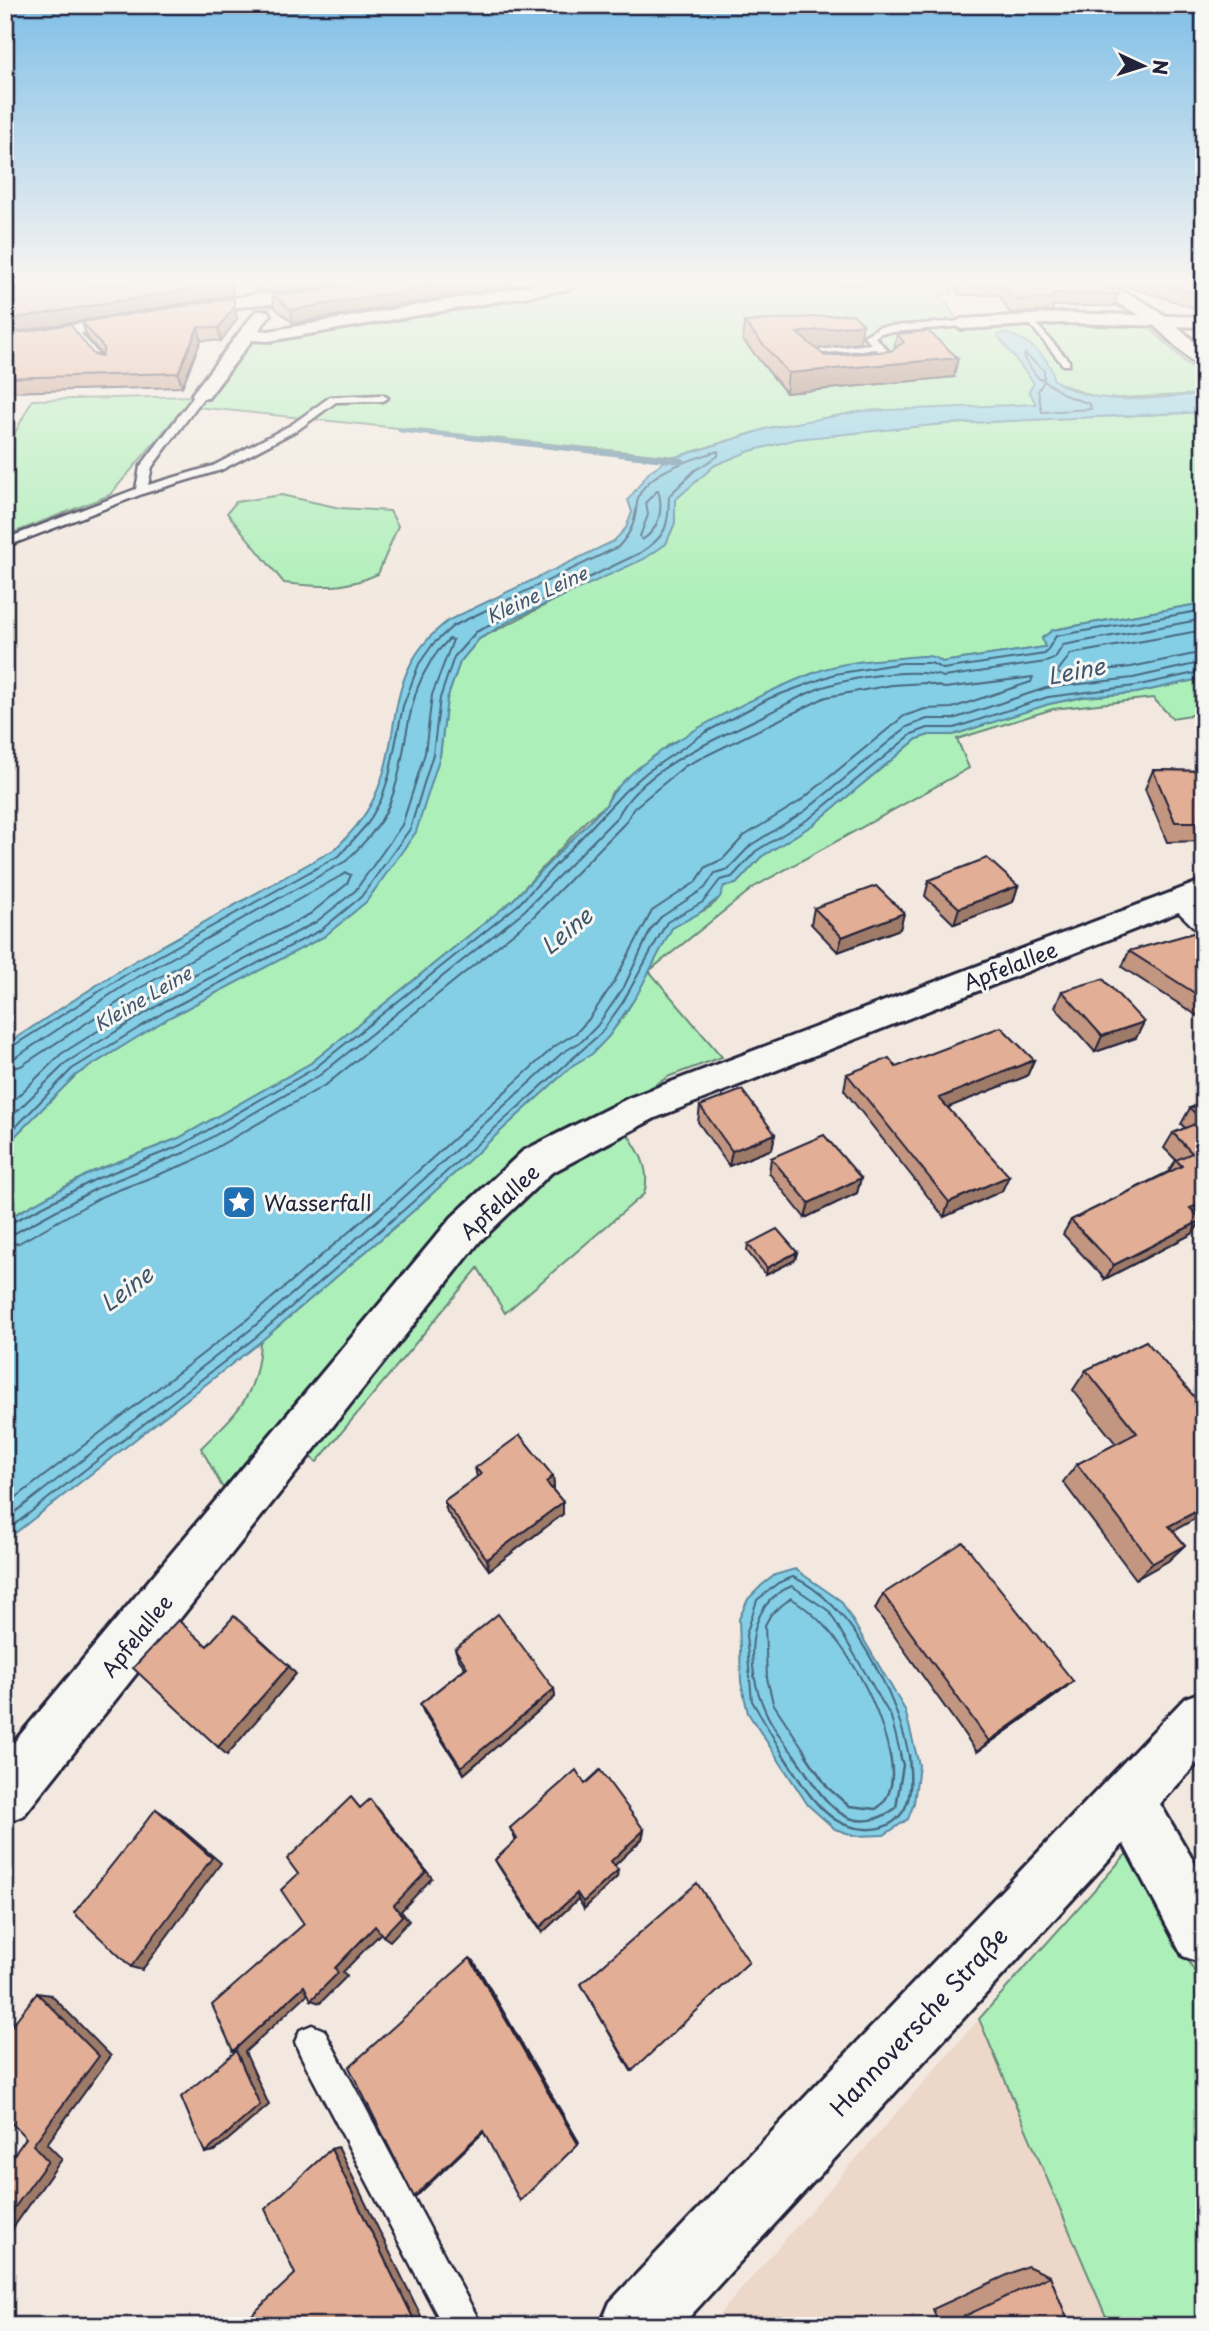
<svg xmlns="http://www.w3.org/2000/svg" width="1209" height="2331" font-family="'Playpen Sans',sans-serif">
  <style>
    .built { fill: #edd7c9 }
    .green { fill: #acefb8; stroke: #67887a; stroke-width: 2 }
    .water { fill: #84cfe5; stroke: #5d8aa1; stroke-width: 2 }
    .lines { fill: none; stroke-linecap: round; stroke-linejoin: round }
    .shore-far1 { stroke: #49677f; stroke-width: 2 }
    .shore { stroke: #49677f; stroke-width: 2.5 }
    .stream-far1 { stroke: #5d8aa1; stroke-width: 5 }
    .stream { stroke: #5d8aa1; stroke-width: 6 }
    .service-casing { stroke: #22223b; stroke-width: 5 }
    .minor-casing { stroke: #22223b; stroke-width: 6 }
    .secondary-casing { stroke: #22223b; stroke-width: 6 }
    .service { fill: #f6f6f2; fill-rule: evenodd }
    .minor { fill: #f6f6f2; fill-rule: evenodd }
    .secondary { fill: #f6f6f2; fill-rule: evenodd }
    .wall { fill: #c29680; stroke: #22223b; stroke-width: 2 }
    .shaded-wall { fill: #9e7a68; stroke: #22223b; stroke-width: 2 }
    .building { fill: #e2ae95; stroke: #22223b; stroke-width: 2 }
    .labels { text-anchor: middle; dominant-baseline: central; stroke-width: 6; stroke-linejoin: round; paint-order: stroke }
    .far-water-label { font-size: 19px; font-style: italic; fill: #3f566e; stroke: #f6f6f2 }
    .street-label { font-size: 21px; fill: #22223b; stroke: #f6f6f2 }
    .poi-label { font-size: 21px; fill: #22223b; stroke: #f6f6f2; text-anchor: start }
    .water-label { font-size: 23px; font-style: italic; fill: #3f566e; stroke: #f6f6f2 }
    .near-street-label { font-size: 24px; fill: #22223b; stroke: #f6f6f2 }
  </style>
  <rect width="100%" height="100%" fill="#f2e8df"/>
  <filter id="ink" filterUnits="userSpaceOnUse"><feTurbulence type="fractalNoise" baseFrequency=".0143" numOctaves="2"/><feDisplacementMap in="SourceGraphic" scale="14" xChannelSelector="R" yChannelSelector="G"/><feConvolveMatrix kernelMatrix="1 2 1 2 8 2 1 2 1" color-interpolation-filters="sRGB"/></filter>
  <g filter="url(#ink)">
    <path class="built" d="M979,2019l131,307h-401z"/>
    <path class="green" d="M580,284h369l4,9 -13,1 22,33 102,-5 85,5 55,53v14l-105,5 -40,-16 -23,21 -8,2 -165,5 -94,17 -93,29 -480,-50 60,-68 302,-47 18,-3 -3,-3z
      M194,396l-84,99 -105,41v-84l27,-52z
      M1204,412v191l-151,27 -11,8 3,9 -103,15 -53,-3 -30,3 -41,10 -148,72 -58,48 -6,13 -19,15 -74,80 -202,163 -132,75 -87,34 -87,48v-66l8,-16 63,-63 94,-58 155,-81 115,-180 7,-57 13,-37 19,-23 98,-50 98,-66v-23c13,-12 24,-26 40,-35 65,-34 146,-35 218,-40 90,-6 181,-8 271,-13z
      M281,495l59,13 50,3 8,15 -20,48c-36,16 -56,13 -94,9l-57,-70 9,-11z
      M1204,678v35l-32,5 -19,-20 -100,11 -96,30 12,29 -215,119 -105,84 73,86 -52,19 -59,35c17,25 43,51 33,83l-139,119 -27,-45 -161,194 -31,-21 -54,64 -31,-57c37,-37 56,-51 59,-106l151,-129 162,-148c35,-20 57,-54 73,-90 7,-15 14,-35 26,-47 13,-13 39,-15 48,-32 2,-4 2,-7 4,-10l12,-2 25,-27 53,-33 103,-85 12,-4h24l96,-31 34,-7 53,-4z
      M1129,1851l75,138v337h-94l-131,-307z"/>
    <path class="water" d="M1001,333c19,0 54,27 52,46 42,31 101,18 151,15v18l-261,12 -146,15 -47,12 -35,14 -40,35v23l-9,21 -22,15 -129,59 -36,21 -19,23 -13,37 -7,57 -24,76 -50,70 -41,34 -155,81 -94,58 -63,63 -8,16v-109l121,-79 209,-117c16,-16 29,-30 39,-51 31,-66 6,-126 75,-178l165,-79 12,-13 6,-16 -4,-12 22,-29 17,-11 102,-32 94,-17 173,-7 -7,-13 5,-8 -36,-47z
      M1204,603v75l-68,15 -53,4 -34,7 -96,31h-24l-12,4 -103,85 -53,33 -25,27 -12,2 -4,11 -22,17 -26,14 -35,67 -28,41 -17,18 -19,11 -162,148 -151,129 -255,199v-321l87,-48 87,-34 132,-75 202,-163 93,-95c22,-50 158,-113 210,-133 27,-10 57,-12 85,-14 13,-1 31,-6 41,4l103,-15 -3,-9 11,-8z
      M795,1569l46,32 64,109 14,55 -5,38 -6,16 -24,16 -28,1 -21,-7 -27,-24 -60,-92 -7,-31 -2,-63 9,-20 14,-14 13,-10z"/>
    <g class="lines">
      <path class="shore-far1" d="M1025,354l19,16v9h-5l-15,-20z
        M1044,381l23,15 23,8 1,5 -49,3 -4,-21z
        M658,490c6,19 1,40 -16,50l-2,-4 8,-21 -2,-13z
        M1204,630l-133,24 -14,18 4,3 70,-8 73,-15
        M5,1051l125,-79 210,-117 28,-32 13,-23 8,-24 14,-70 16,-42 14,-20 20,-18 165,-79c14,-15 17,-25 19,-44 4,-31 57,-44 81,-52v5l-24,15 -25,25c-1,31 -2,40 -29,57l-164,79 -22,25 -14,41 -7,56 -23,75 -49,68 -40,33 -155,81 -94,58 -67,69
        M5,1060l11,-3 118,-78 212,-118c17,-17 34,-34 43,-56 24,-59 10,-117 60,-166l4,1 -21,55 -7,58 -23,72 -47,66 -39,31 -154,81 -95,59 -62,61
        M5,1070l16,-4 119,-78 206,-115 5,2 -4,9 -37,30 -153,80 -96,60 -56,55
        M5,1226l91,-47 86,-34 133,-77 203,-163 107,-114 22,-19 59,-40 64,-34 65,-24 67,-11h29l12,6 102,-15 11,-18 148,-26
        M5,1235l10,-2 84,-46 87,-35 134,-77 204,-164 94,-95c24,-48 101,-78 147,-101 19,-9 38,-21 58,-28 32,-10 90,-20 121,-10l102,-15 9,-4 8,-13 141,-26
        M5,1245l14,-2 84,-47 88,-34 136,-78 204,-165 94,-96 9,-15 51,-42 141,-69 66,-12 34,-2 19,5 88,-11 -2,5 -79,26 -27,1 -21,7 -105,86 -55,34 -21,23 -17,8 -10,15 -44,29 -38,71 -25,37 -13,14 -21,13 -162,148 -149,128 -239,184
        M5,1520l245,-190 150,-129 162,-148 20,-12 15,-15 27,-39 27,-58 10,-12 44,-29 10,-15 13,-4 23,-24 54,-34 102,-84 20,-8h26l93,-31 87,-10 71,-16
        M5,1532l251,-195 150,-129 195,-175 22,-31 44,-80 36,-20 17,-22 12,-3 24,-26 54,-33 102,-84 16,-6h26l94,-31 87,-11 69,-15
        M784,1756l-32,-55 -6,-66 11,-35 21,-17 15,-6c58,25 104,119 116,179
        M795,1756c-11,-14 -23,-29 -30,-46 -19,-41 -22,-105 27,-124l37,25 62,106 10,39
        M808,1756l-35,-53 -6,-25 -2,-53 6,-11 20,-16c50,31 87,101 99,158"/>
      <path class="shore" d="M783,1755c14,20 26,44 46,60 21,18 61,22 76,-7 8,-17 5,-35 4,-53
        M794,1755c25,35 50,91 102,53l7,-43 -3,-10
        M806,1755l22,33 21,18 27,3c17,-12 18,-34 14,-54"/>
      <path class="stream-far1" d="M400,430l236,26"/>
      <path class="stream" d="M620,454l62,7"/>
      <g class="service-casing">
        <path id="service" d="M1025,318h6l38,43v4h-6z
          M961,321l3,5 -83,7 -6,4 23,24 -17,7 -5,-3 10,-5 -10,-11 -65,5 5,6 -5,3 -13,-11 73,-8 -7,-8 15,-9z
          M70,328h6l30,35v4h-6z
          M197,392l9,2 -54,73 -4,18 65,-19 78,-41 39,-28 53,-2 5,3 -5,3 -47,1 -37,27 -78,41 -76,23 -140,54v-8l131,-50 4,-22z
          M1176,894l6,2 22,21v16l-6,-2 -28,-27 -3,-4 3,-4z
          M312,2025l12,5 158,296h-39l-143,-272 -5,-12 5,-12z"/>
      </g>
      <g class="minor-casing">
        <path id="minor" d="M358,284h41l-8,5 -94,15h-39l-253,42v-10l253,-42h39z
          M539,284h38l-8,5 -300,52 -17,-1 -44,58h-14l-2,-4 64,-83h12l2,4 -11,15 10,1z
          M1062,313l142,4v10l-142,-4 -101,6 -8,-5 8,-5z
          M1204,880v22l-549,216 -104,55 -71,68 -456,574 -19,8v-70l447,-536 71,-66 106,-53z
          M1127,1772l19,8 58,99v85l-21,-8 -83,-157 8,-19z"/>
      </g>
      <g class="secondary-casing">
        <path id="secondary" d="M1079,284c52,0 91,32 125,68v16l-6,-1 -52,-49z
          M1204,1691v65l-523,570h-81l10,-24 575,-604z"/>
      </g>
      <use href="#service" class="service"/>
      <use href="#minor" class="minor"/>
      <use href="#secondary" class="secondary"/>
    </g>
    <path class="wall" d="M249,284h91l-43,7h-40z
      M954,284h147l17,10 -4,12h-61l-1,5 -42,2 -11,-18h-39z
      M1119,284h85v31l-8,-1 -4,-7z
      M272,294h23l-2,29 -19,-16z
      M237,319l-16,22 -20,-1 -19,47 -177,5v-57l97,21v-1l-16,-20 -4,-13z
      M744,322l116,21 -44,6 9,7 66,-5 3,-2 3,-15 57,43 -168,16 -43,-53z
      M1153,770l51,1v70l-37,1 -22,-53z
      M929,880l89,6 -5,16 -59,22 -29,-28z
      M814,908l90,5 -4,16 -62,23 -27,-28z
      M1204,930v90l-82,-53 7,-16z
      M1062,991l82,31 -8,16 -41,14 -40,-45z
      M1034,1060l-7,16 -79,31 54,84 -58,26 -100,-127 3,-16 49,-7z
      M1204,1103l-7,112 5,5 -10,14 -87,45 -42,-45 8,-14 97,-48 8,-12 -12,-12 9,-15 12,-5 -4,-4 9,-16z
      M700,1106l75,28 -3,15 -43,17 -31,-44z
      M771,1158l90,20 -4,15 -52,25 -36,-45z
      M748,1244l49,8 -2,8 -29,15 -19,-24z
      M1146,1341l27,190 12,14 -17,16 -32,18 -73,-97 14,-18 39,-20 -43,-54 13,-20z
      M475,1468l78,8 1,11 -2,2 11,13v12l-74,56 -42,-58 -3,-11 33,-24z
      M883,1594l190,87 -15,13 -81,58 -102,-143z
      M455,1649l99,40 1,8 -91,77 -40,-61 -4,-9 45,-36 -7,-10z
      M585,1784l59,46 -2,9 -27,26 2,12 -33,32 -6,-10 -36,34 -43,-66 -4,-7 21,-19 -6,-13z
      M581,1984l51,87h-1z
      M1027,2266l23,10 20,50h-131l-6,-17z"/>
    <path class="shaded-wall" d="M222,284h10l1,11 -228,39v-14z
      M296,284h44l-43,7z
      M446,284h75l-228,39 -2,-13z
      M233,298l4,21 -16,22 -3,-13z
      M863,324l-3,19 -65,9 2,-19z
      M198,327l3,13 -19,47 -4,-14z
      M958,358l-4,19 -168,16 2,-20z
      M5,422l4,10 -4,2z
      M1018,886l-5,16 -59,22 5,-16z
      M904,913l-4,16 -62,23 4,-15z
      M1144,1022l-8,16 -41,14 7,-16z
      M1034,1060l-7,16 -93,37 5,-15z
      M775,1134l-3,15 -43,17 3,-15z
      M1009,1176l-7,15 -58,26 5,-15z
      M861,1178l-4,15 -52,25 4,-15z
      M1204,1202v11l-24,10 10,-15z
      M1202,1220l-10,14 -87,45 9,-14z
      M797,1252l-2,8 -29,15 1,-7z
      M553,1476l1,11 -7,6 -1,-11z
      M563,1502v12l-74,56 -2,-11z
      M1204,1507v7l-51,28 16,-16z
      M1185,1545l-17,16 -32,18 17,-16z
      M289,1666l7,8 -69,81 -9,-8z
      M1073,1681l-15,13 -81,58 12,-11z
      M554,1689l1,8 -91,77 -3,-7z
      M377,1807l55,71 -31,33 8,10 -19,20 -7,-5 11,-31z
      M156,1809l10,7 55,47 -79,107 -11,-3z
      M644,1830l-2,9 -31,30v-8z
      M618,1870l-1,7 -33,32 -1,-7z
      M577,1893l1,6 -36,34 -2,-6z
      M375,1926l8,5 -40,41 4,4 -27,27 -9,-3 24,-32z
      M470,1958l4,3 105,181 -1,2z
      M304,1986l9,3 -68,63 24,53 -54,46 -10,2 31,-102h-3z
      M37,1993l14,2 60,61 -64,88 15,15 -57,80v-18l28,-76z
      M5,2023h5l10,11 -14,-1z
      M486,2130l-67,64 -5,3 69,-66z
      M338,2147l87,177 -1,2h-7l-86,-177z"/>
    <path class="building" d="M5,284h217l-217,36z
      M356,284h90l-155,26 -19,-16h23z
      M1003,284h98l17,10 -66,-1 3,5 -42,2z
      M1164,284h40v18l-3,-1 -5,-7z
      M233,298l2,8 -17,22 -20,-1 -20,46 -173,5v-43l65,-11 24,31 8,1 2,-8 -22,-26z
      M853,314l10,10 -66,9 28,23 66,-5 13,-9 -7,-8 31,-3 30,27 -170,15 -44,-51z
      M1153,770l51,1v51h-29z
      M987,858l31,28 -59,22 -30,-28z
      M876,886l28,27 -62,24 -28,-29z
      M1204,930v69l-75,-48z
      M1103,979l41,43 -42,14 -40,-45z
      M1001,1027l33,33 -95,38 70,78 -60,26 -102,-128 42,-16 7,9z
      M742,1090l33,44 -43,17 -32,-45z
      M1204,1103v99l-14,6 12,12 -88,45 -43,-45 111,-54 -6,-6 16,-7 -19,-20 29,-12 -12,-13z
      M824,1135l37,43 -52,25 -38,-45z
      M777,1229l20,23 -30,16 -19,-24z
      M1146,1341l58,67v99l-35,19 16,19 -32,18 -76,-99 60,-31 -51,-63z
      M520,1435l33,41 -7,6 17,20 -76,57 -43,-58 37,-27 -6,-6z
      M963,1542l110,139 -84,60 -106,-147z
      M498,1614l56,75 -93,78 -41,-63 47,-37 -12,-18z
      M234,1616l55,50 -71,81 -85,-79 45,-48 29,26z
      M576,1770l9,14 15,-14 44,60 -33,31 7,9 -35,32 -6,-9 -37,34 -45,-67 22,-21 -7,-11z
      M351,1797l9,11 10,-9 56,73 -32,33 8,11 -19,20 -8,-10 -40,42 3,5 -27,27 -7,-14 -71,65 -21,-46 92,-81 -23,-34 17,-16 -11,-15z
      M156,1809l56,49 -81,109 -57,-54z
      M697,1883l52,79 -117,109 -51,-87z
      M470,1958l108,186 -58,57 -37,-70 -69,66 -65,-130z
      M37,1993l62,63 -66,89 15,16 -43,60v-54l21,-29 -21,-22v-84l1,1z
      M236,2051l24,54 -55,48 -24,-56z
      M331,2149l86,177h-177l55,-52 -30,-65z
      M1050,2276l20,50h-117l-1,-4z"/>
  </g>
  <linearGradient id="sky" x2="0" y2="1"><stop stop-color="#80bfe7"/><stop offset="0.46" stop-color="#f9f5f1"/><stop offset="1" stop-color="#f9f5f1" stop-opacity="0"/></linearGradient>
  <rect width="1209" height="611" fill="url(#sky)"/>
  <defs>
    <g id="sight-square" transform="scale(1.75)"><rect x="-9" y="-9" width="18" height="18" rx="4" fill="#1f6fb2" stroke="#f6f6f2"/><path d="M0-6L1.8-2.2L6-1.7L2.9 1.2L3.7 5.4L0 3.3L-3.7 5.4L-2.9 1.2L-6-1.7L-1.8-2.2Z" fill="#fff"/></g>
  </defs>
  <g fill-rule="evenodd">
    <use href="#sight-square" x="239" y="1202"/>
  </g>
  <g class="labels">
    <g class="far-water-label">
      <text transform="translate(536 594) rotate(-25)">Kleine Leine</text>
      <text transform="translate(142 998) rotate(-30)">Kleine Leine</text>
    </g>
    <g class="street-label">
      <text transform="translate(1010 965) rotate(-21)">Apfelallee</text>
      <text transform="translate(499 1201) rotate(-43)">Apfelallee</text>
      <text transform="translate(136 1635) rotate(-51)">Apfelallee</text>
    </g>
    <g class="poi-label">
      <text x="264" y="1202">Wasserfall</text>
    </g>
    <g class="water-label">
      <text transform="translate(1076 670) rotate(-11)">Leine</text>
      <text transform="translate(566 930) rotate(-40)">Leine</text>
      <text transform="translate(126 1288) rotate(-37)">Leine</text>
    </g>
    <g class="near-street-label">
      <text transform="translate(918 2021) rotate(-47)">Hannoversche Straße</text>
    </g>
  </g>
  <rect width="1209" height="2331" fill="none" stroke="#f6f6f2" stroke-width="28"/>
  <rect x="14" y="14" width="1181" height="2303" fill="none" stroke="#22223b" stroke-width="2.5" filter="url(#ink)"/>
  <g transform="translate(1143 66) rotate(94)" stroke="#f6f6f2" stroke-width="5" paint-order="stroke">
  <path d="M0-5L12 26L0 18L-12 26Z" fill="#22223b"/>
  <text y="-10" font-size="19" font-weight="bold" text-anchor="middle" fill="#22223b">N</text>
  </g>
</svg>
